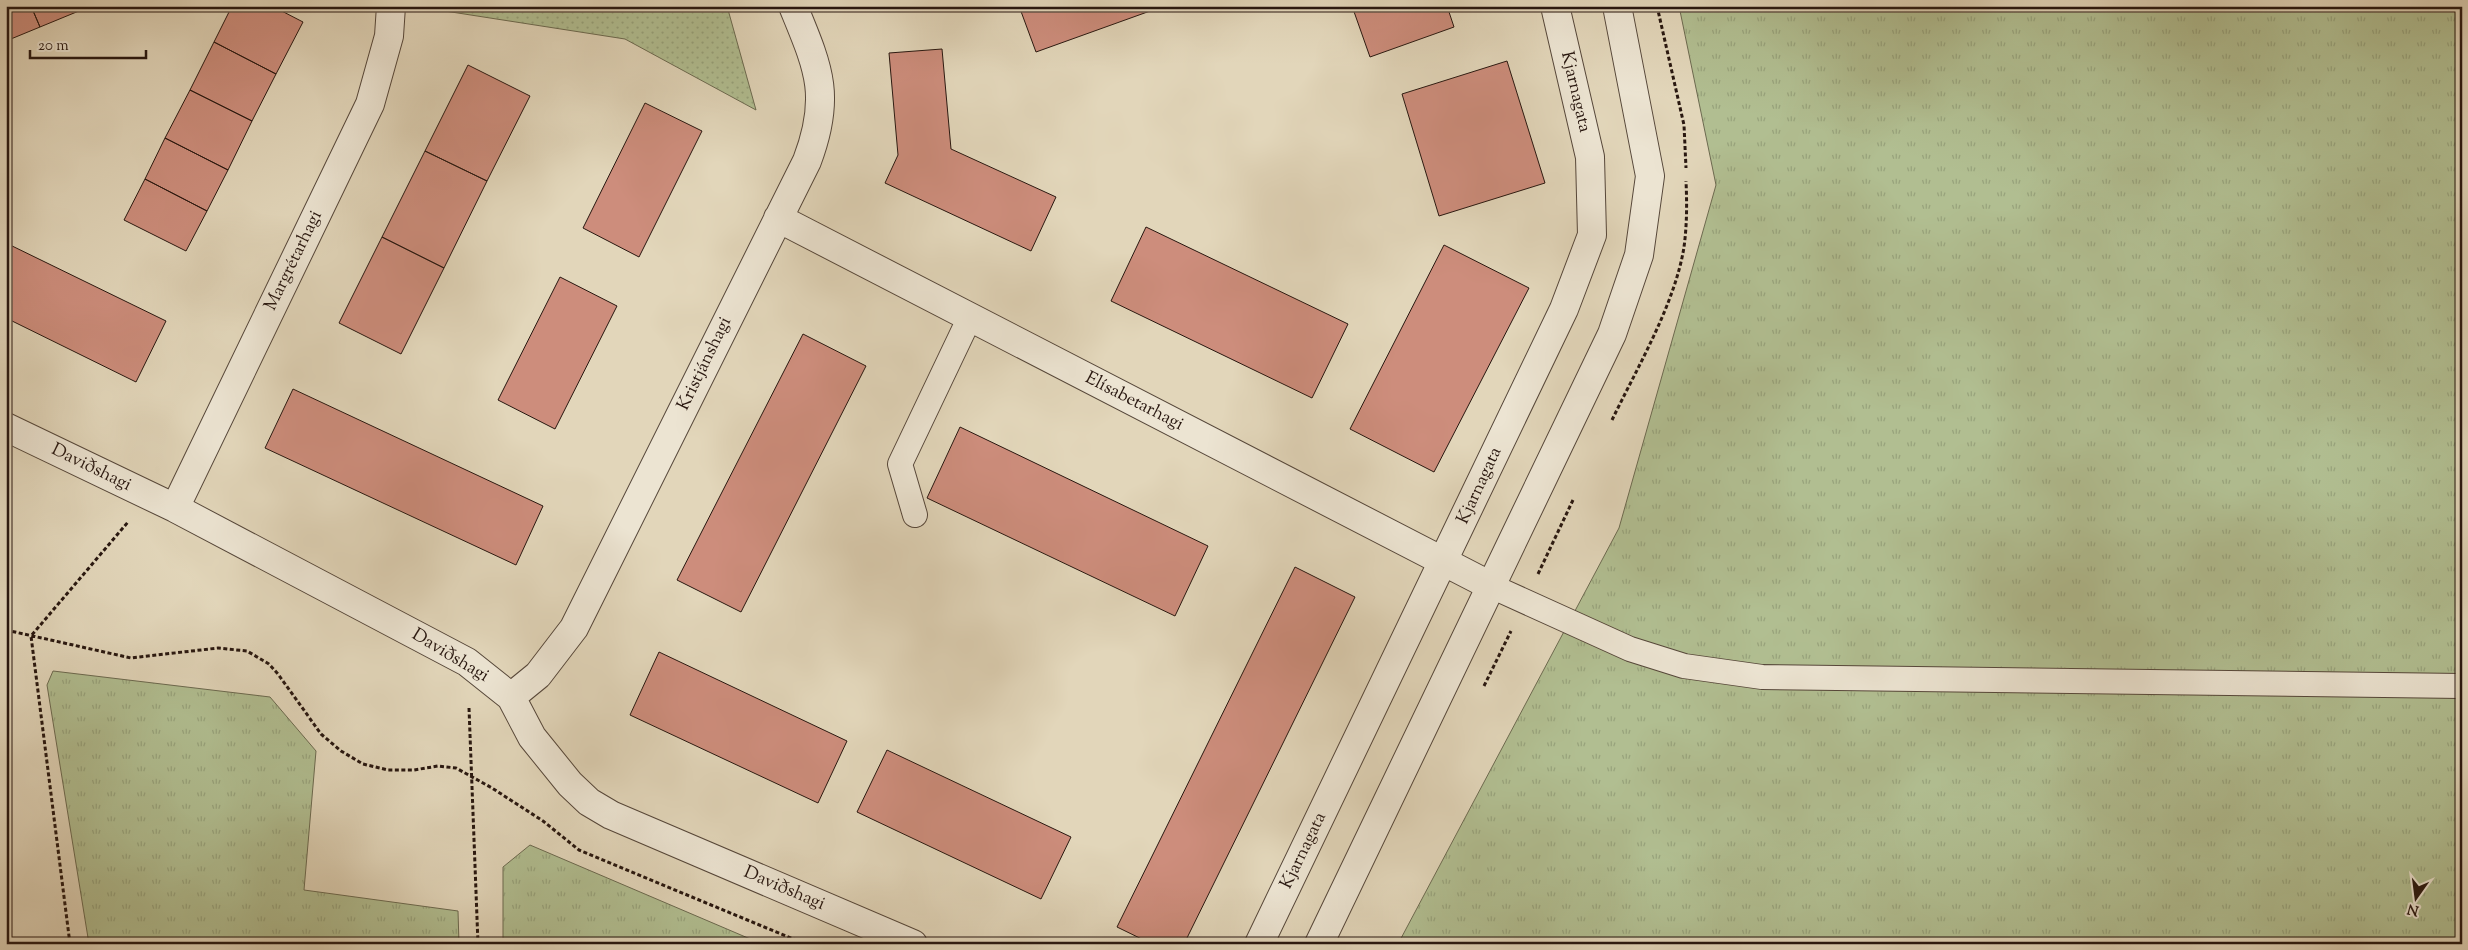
<svg xmlns="http://www.w3.org/2000/svg" width="2468" height="950" font-family="'Sorts Mill Goudy',serif">
  <style>
    .grass { fill: url(#grass-tufts); stroke: #6c6a50 }
    .park { fill: url(#park-dots); stroke: #6c6a50 }
    .building { fill: #cd8d7c; stroke: #281710 }
    .lines { fill: none; stroke-linecap: round; stroke-linejoin: round }
    .service-casing { stroke: #56473a; stroke-width: 26 }
    .minor-casing { stroke: #56473a; stroke-width: 30 }
    .tertiary-casing { stroke: #56473a; stroke-width: 30 }
    .path { stroke: #281710; stroke-width: 3; stroke-dasharray: 4 2.5; stroke-linecap: butt }
    .service { stroke: #ece4d2; stroke-width: 24 }
    .minor { stroke: #ece4d2; stroke-width: 28 }
    .tertiary { stroke: #ece4d2; stroke-width: 28 }
    .labels { text-anchor: middle; dominant-baseline: central; stroke-width: 5; stroke-linejoin: round; paint-order: stroke }
    .street-label { font-size: 18px; fill: #281710; stroke: #ece4d2 }
  </style>
  <defs>
    <pattern id="grass-tufts" width="24" height="20" patternUnits="userSpaceOnUse" patternTransform="scale(1.25)"><rect width="24" height="20" fill="#b1be91"/><path d="M3 7l-1-3M5 7V3M7 7l1-3M15 17l-1-3M17 17v-4M19 17l1-3" fill="none" stroke="#98a37c"/></pattern>
    <pattern id="park-dots" width="8" height="8" patternUnits="userSpaceOnUse" patternTransform="scale(1.25)"><rect width="8" height="8" fill="#b1be91"/><path d="M2 2h.1M6 6h.1" fill="none" stroke="#98a37c" stroke-width="1.8" stroke-linecap="round"/></pattern>
  </defs>
  <rect width="100%" height="100%" fill="#e2d6ba"/>
  <filter id="stains"><feTurbulence type="fractalNoise" baseFrequency=".004" numOctaves="4"/><feColorMatrix values="0 0 0 0 .2 0 0 0 0 .09 0 0 0 0 .02 0 0 0 .5 -.17"/></filter>
  <radialGradient id="worn" r=".72"><stop offset=".6" stop-color="#630" stop-opacity="0"/><stop offset="1" stop-color="#630" stop-opacity=".3"/></radialGradient>
  <path class="grass" d="M1679,6h783v938h-1064l221,-416 97,-343z
    M53,671l217,26 46,54 -12,139 154,21 1,33h-370l-42,-259z
    M530,845l232,99h-259v-77z"/>
  <path class="park" d="M444,6h283l29,104 -131,-71 -180,-28z"/>
  <path class="building" d="M6,6h25l9,21 -34,14z
    M31,6h60l-51,21z
    M232,6h40l31,16 -27,52 -62,-32z
    M1019,6h145l-128,46z
    M1352,6h95l7,21 -84,30z
    M214,42l62,32 -24,47 -62,-31z
    M942,49l9,100 105,48 -25,54 -146,-68 13,-28 -9,-102z
    M1507,61l38,122 -106,33 -37,-122z
    M468,65l62,31 -43,85 -62,-30z
    M190,90l62,31 -24,49 -63,-32z
    M645,103l57,28 -63,126 -56,-29z
    M165,138l63,32 -21,41 -62,-32z
    M425,151l62,30 -43,87 -62,-31z
    M145,179l62,32 -21,40 -62,-31z
    M1146,227l202,97 -36,74 -201,-97z
    M382,237l62,31 -43,86 -62,-31z
    M6,243l160,78 -30,61 -130,-64z
    M1444,245l85,43 -95,184 -84,-43z
    M560,277l57,29 -62,123 -57,-29z
    M803,334l63,32 -125,246 -64,-32z
    M293,389l250,117 -27,59 -251,-117z
    M960,427l248,119 -33,70 -248,-118z
    M1295,567l60,30 -171,347h-32l-35,-17z
    M659,652l188,89 -29,62 -188,-88z
    M887,750l184,87 -30,62 -184,-87z"/>
  <g class="lines">
    <g class="service-casing">
      <path id="service" d="M915,515l-15,-51 70,-147
        M1491,586l139,63 54,17 78,11 700,9"/>
    </g>
    <g class="minor-casing">
      <path id="minor" d="M778,218l713,368
        M6,427l169,81 292,154 44,35 21,40 38,47 19,18 22,13 302,129
        M175,508l195,-404 19,-68 2,-30
        M511,697l27,-22 36,-47 233,-467c25,-66 11,-94 -14,-155"/>
    </g>
    <g class="tertiary-casing">
      <path id="tertiary" d="M1259,944l305,-635 28,-74 -2,-78 -35,-151
        M1319,944l293,-610 27,-79 11,-79 -33,-170"/>
    </g>
    <path class="path" d="M1657,6l27,119 2,43
      M1612,420c25,-52 63,-116 72,-173 3,-22 3,-44 2,-66
      M1538,574l35,-74
      M6,630l125,28 87,-10 29,3 22,13 9,10 43,60 20,17 22,13 25,6h26l24,-4 18,2 36,20 51,33 36,29 226,94
      M1484,686l27,-55
      M469,708l9,236
      M70,944l-39,-308 97,-114"/>
    <use href="#service" class="service"/>
    <use href="#minor" class="minor"/>
    <use href="#tertiary" class="tertiary"/>
  </g>
  <g class="labels">
    <g class="street-label">
      <text transform="translate(1575 92) rotate(77)">Kjarnagata</text>
      <text transform="translate(294 261) rotate(-64)">Margrétarhagi</text>
      <text transform="translate(705 364) rotate(-64)">Kristjánshagi</text>
      <text transform="translate(1134 402) rotate(27)">Elísabetarhagi</text>
      <text transform="translate(91 468) rotate(26)">Daviðshagi</text>
      <text transform="translate(1480 486) rotate(-65)">Kjarnagata</text>
      <text transform="translate(450 656) rotate(31)">Daviðshagi</text>
      <text transform="translate(1304 851) rotate(-64)">Kjarnagata</text>
      <text transform="translate(784 889) rotate(23)">Daviðshagi</text>
    </g>
  </g>
  <rect width="2468" height="950" fill="none" stroke="#e2d6ba" stroke-width="25"/>
  <rect x="8" y="8" width="2453" height="935" fill="none" stroke="#281710" stroke-width="2.5"/>
  <rect x="12" y="12" width="2443" height="925" fill="none" stroke="#281710"/>
  <g transform="translate(2416 898) rotate(194)" stroke="#ece4d2" stroke-width="4" paint-order="stroke">
  <path d="M0-4L9 19L0 12L-9 19Z" fill="#281710"/>
  <text y="-8" font-size="14" font-weight="bold" text-anchor="middle" fill="#281710">N</text>
  </g>
  <path d="M30 50v8h116v-8" fill="none" stroke="#281710" stroke-width="2.5"/>
  <text x="38" y="50" font-size="15" fill="#281710" stroke="#ece4d2" stroke-width="4" paint-order="stroke">20 m</text>
  <rect width="100%" height="100%" filter="url(#stains)"/>
  <rect width="100%" height="100%" fill="url(#worn)"/>
</svg>
